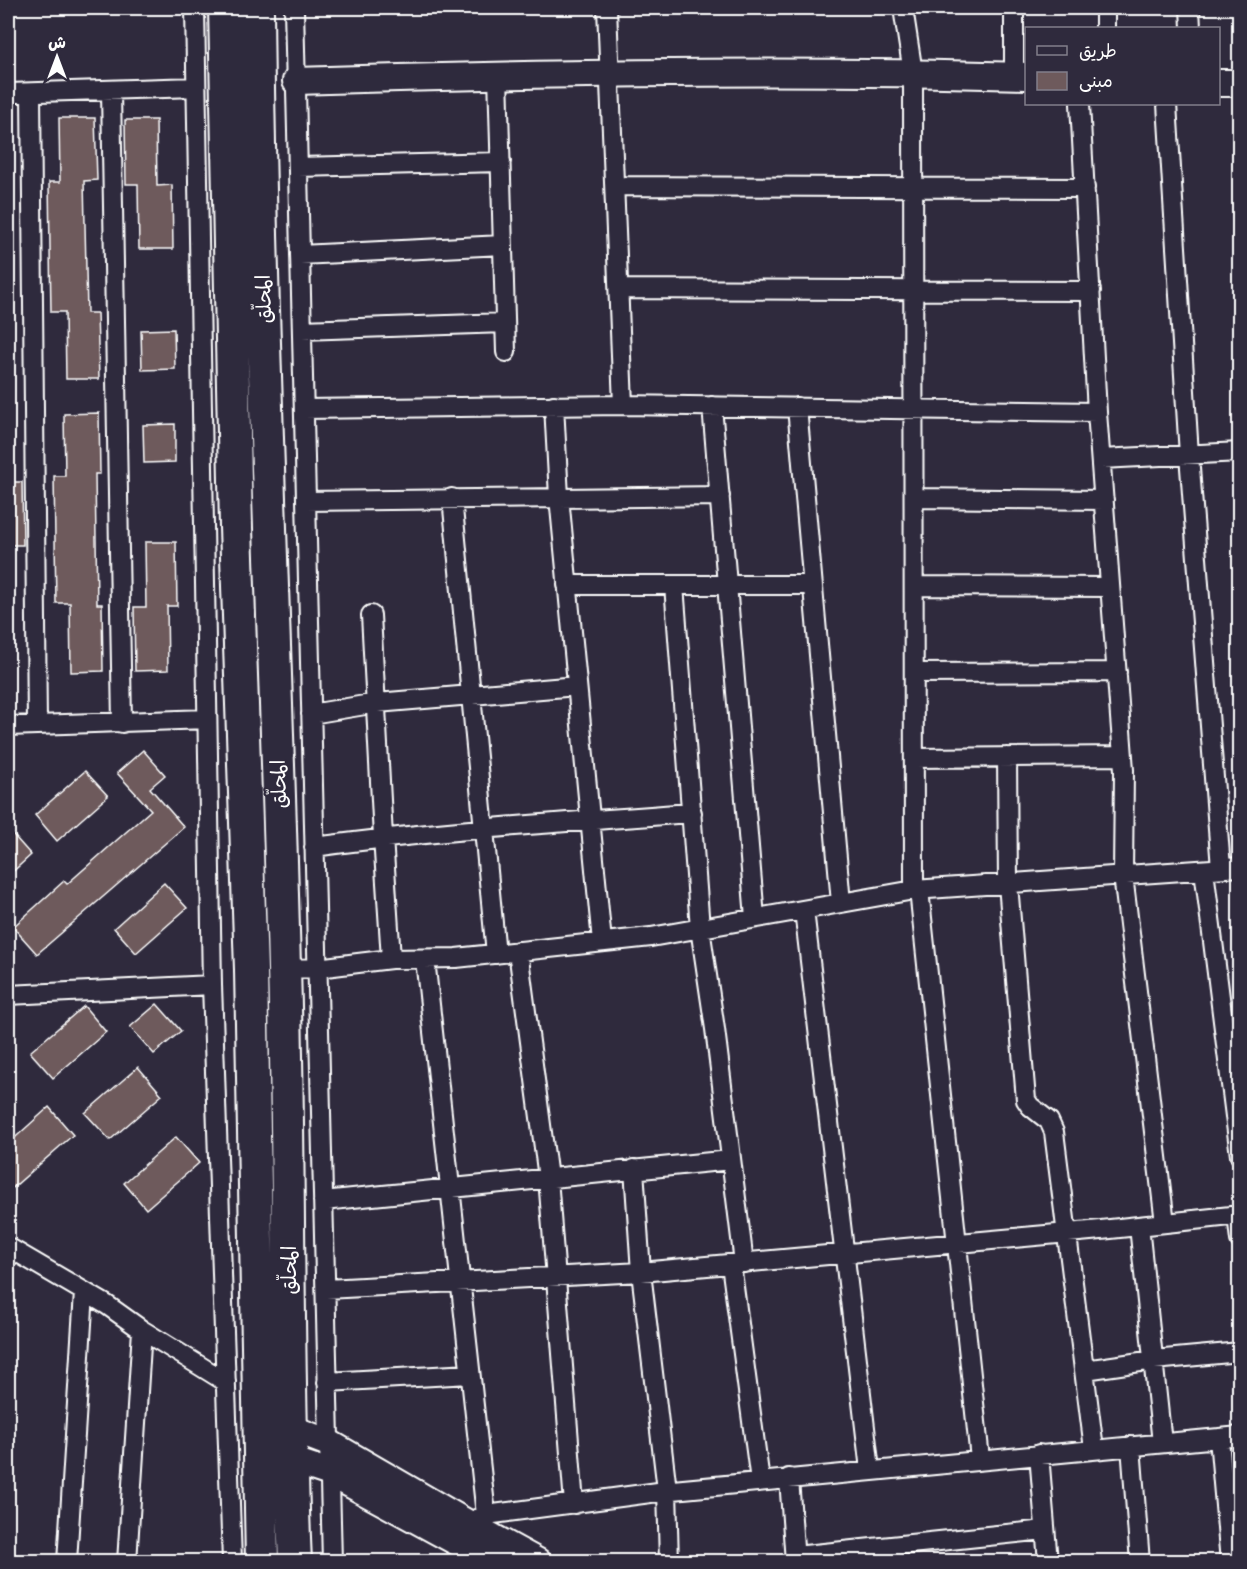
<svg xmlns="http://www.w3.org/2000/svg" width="1247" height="1569" font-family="Pangolin,'Playpen Sans Arabic',sans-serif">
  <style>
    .building { fill: #6e5a5c; stroke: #fff; stroke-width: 1.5 }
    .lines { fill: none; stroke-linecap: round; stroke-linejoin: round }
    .street-casing { stroke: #fff; stroke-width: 22 }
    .secondary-casing { stroke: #fff; stroke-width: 30 }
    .highway-casing { stroke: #fff; stroke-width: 36 }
    .street { stroke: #2f2a3d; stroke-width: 18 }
    .secondary { stroke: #2f2a3d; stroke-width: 26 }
    .highway { stroke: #2f2a3d; stroke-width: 32 }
    .labels { text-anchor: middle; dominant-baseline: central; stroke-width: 4.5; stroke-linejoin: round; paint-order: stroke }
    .street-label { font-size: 20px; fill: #fff; stroke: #2f2a3d }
  </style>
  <rect width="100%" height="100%" fill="#2f2a3d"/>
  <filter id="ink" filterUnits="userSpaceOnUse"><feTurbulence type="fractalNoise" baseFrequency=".0167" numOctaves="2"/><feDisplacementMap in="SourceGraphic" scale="12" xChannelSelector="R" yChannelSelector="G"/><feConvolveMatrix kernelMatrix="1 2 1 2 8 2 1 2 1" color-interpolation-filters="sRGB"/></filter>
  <g filter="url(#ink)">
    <path class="building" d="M59,118h36l2,62 -13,1 3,132h10l2,66h-33l-1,-67h-14l-2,-130h11z
      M125,120h31l1,66 15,-1 1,64h-34l-1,-65h-12z
      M174,329l1,40 -33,1 -1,-40z
      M99,413l1,61h-5l2,130h5l1,67 -32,1 -1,-69h-14l-2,-127h11l-1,-62z
      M175,424v38l-31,1 -1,-38z
      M8,482h14l1,63h-15z
      M145,542h31l1,64h-10l1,64 -33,1 -1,-64h12z
      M143,750l22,25 -15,13 34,39 -147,127 -24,-27 51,-46 3,3 84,-74 -34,-37z
      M85,771l23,25 -51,45 -22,-26z
      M8,829l23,26 -23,21z
      M164,883l23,25 -51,45 -22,-25z
      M157,1004l24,27 -27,23 -24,-27z
      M84,1006l22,26 -53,46 -23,-26z
      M138,1067l24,28 -52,45 -25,-27z
      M49,1107l24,28 -65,57v-48z
      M176,1137l23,26 -53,46 -22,-26z"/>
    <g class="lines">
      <g class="street-casing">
        <path id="street" d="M195,8l17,977 20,577
          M294,8l38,1554
          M607,8l16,397
          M903,8l10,65 1,817
          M1105,8v20
          M1190,8l1,20
          M498,75l8,277
          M1014,76v-68
          M111,91l11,632
          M8,93l188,-6
          M31,93l6,632
          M1080,104l17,308 27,358 -1,105 42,348
          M1167,104l22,351 32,413
          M298,167l203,-5
          M615,186l470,2
          M300,255l203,-10
          M619,289l472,2
          M302,330l203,-7
          M554,405l5,92 43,445
          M712,406l43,512
          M797,407l44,496
          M304,409l319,-4 474,7
          M1101,459l139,-7
          M452,498l44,456
          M914,498l190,2
          M306,501l414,-5
          M567,585h246
          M674,585l26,343 15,101 29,234
          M914,586l196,1
          M371,615l12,222 8,122
          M914,673l203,-1
          M311,714l66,-11 200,-17
          M8,726l199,-7
          M1007,757l1,127 18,216 4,6 19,15 5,11 40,317
          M914,758l209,-2
          M314,847c126,-17 252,-25 378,-34
          M1204,870l36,286
          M919,890l61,569
          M804,910l66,560
          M518,951l30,227 26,326
          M425,959l61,556
          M284,969l33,-1 74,-9 65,-1 195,-21 263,-47 326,-23
          M8,995l204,-10
          M634,1169l7,103 26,218 2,72
          M323,1201l408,-41
          M1237,1215l3,25
          M1139,1226l23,217
          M8,1247l99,58 35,25 84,52
          M731,1264l29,217
          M326,1289l315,-17 460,-42 139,-15
          M1085,1370l69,-10 86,-8
          M327,1382l143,-8
          M1219,1438l11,124
          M1131,1446l9,116
          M1039,1454l9,108
          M789,1478l6,84
          M467,1523l19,-8 187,-25 567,-54
          M795,1556l250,-26
          M67,1562l17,-270
          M127,1562l15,-232"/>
      </g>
      <g class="secondary-casing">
        <path id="secondary" d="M296,81c243,-8 487,-12 730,-5
          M1218,83h22
          M290,1428l39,15 138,80 71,39
          M291,1460l39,13 164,89"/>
      </g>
      <g class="highway-casing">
        <path id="highway" d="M225,8l11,519 15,443 11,592
          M257,8c3,320 19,640 27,960 6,198 2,396 11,594"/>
      </g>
      <use href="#street" class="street"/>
      <use href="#secondary" class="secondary"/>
      <use href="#highway" class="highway"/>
    </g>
  </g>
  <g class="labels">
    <g class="street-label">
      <text transform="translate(264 299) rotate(-92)">المحلّق</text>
      <text transform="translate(279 784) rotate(-92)">المحلّق</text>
      <text transform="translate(289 1270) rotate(-90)">المحلّق</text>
    </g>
  </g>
  <rect width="1247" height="1569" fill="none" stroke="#2f2a3d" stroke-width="30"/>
  <rect x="15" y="15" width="1217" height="1539" fill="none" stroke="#fff" stroke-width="2" filter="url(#ink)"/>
  <rect x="1025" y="27" width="195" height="78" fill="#2f2a3d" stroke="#827f8b" stroke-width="1.5"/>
  <rect x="1037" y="46" width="30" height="9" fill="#2f2a3d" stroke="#827f8b" stroke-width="1.5"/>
  <text x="1079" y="57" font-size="18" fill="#ffffff">طريق</text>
  <rect x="1037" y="72" width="30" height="18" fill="#6e5a5c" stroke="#827f8b" stroke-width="1.5"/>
  <text x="1079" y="87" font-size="18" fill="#ffffff">مبنى</text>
  <g transform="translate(57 57)" stroke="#2f2a3d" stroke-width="4.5" paint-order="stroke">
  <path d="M0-4.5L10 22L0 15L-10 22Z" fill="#ffffff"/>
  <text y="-9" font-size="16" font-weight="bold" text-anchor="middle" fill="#ffffff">ش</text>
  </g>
</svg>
